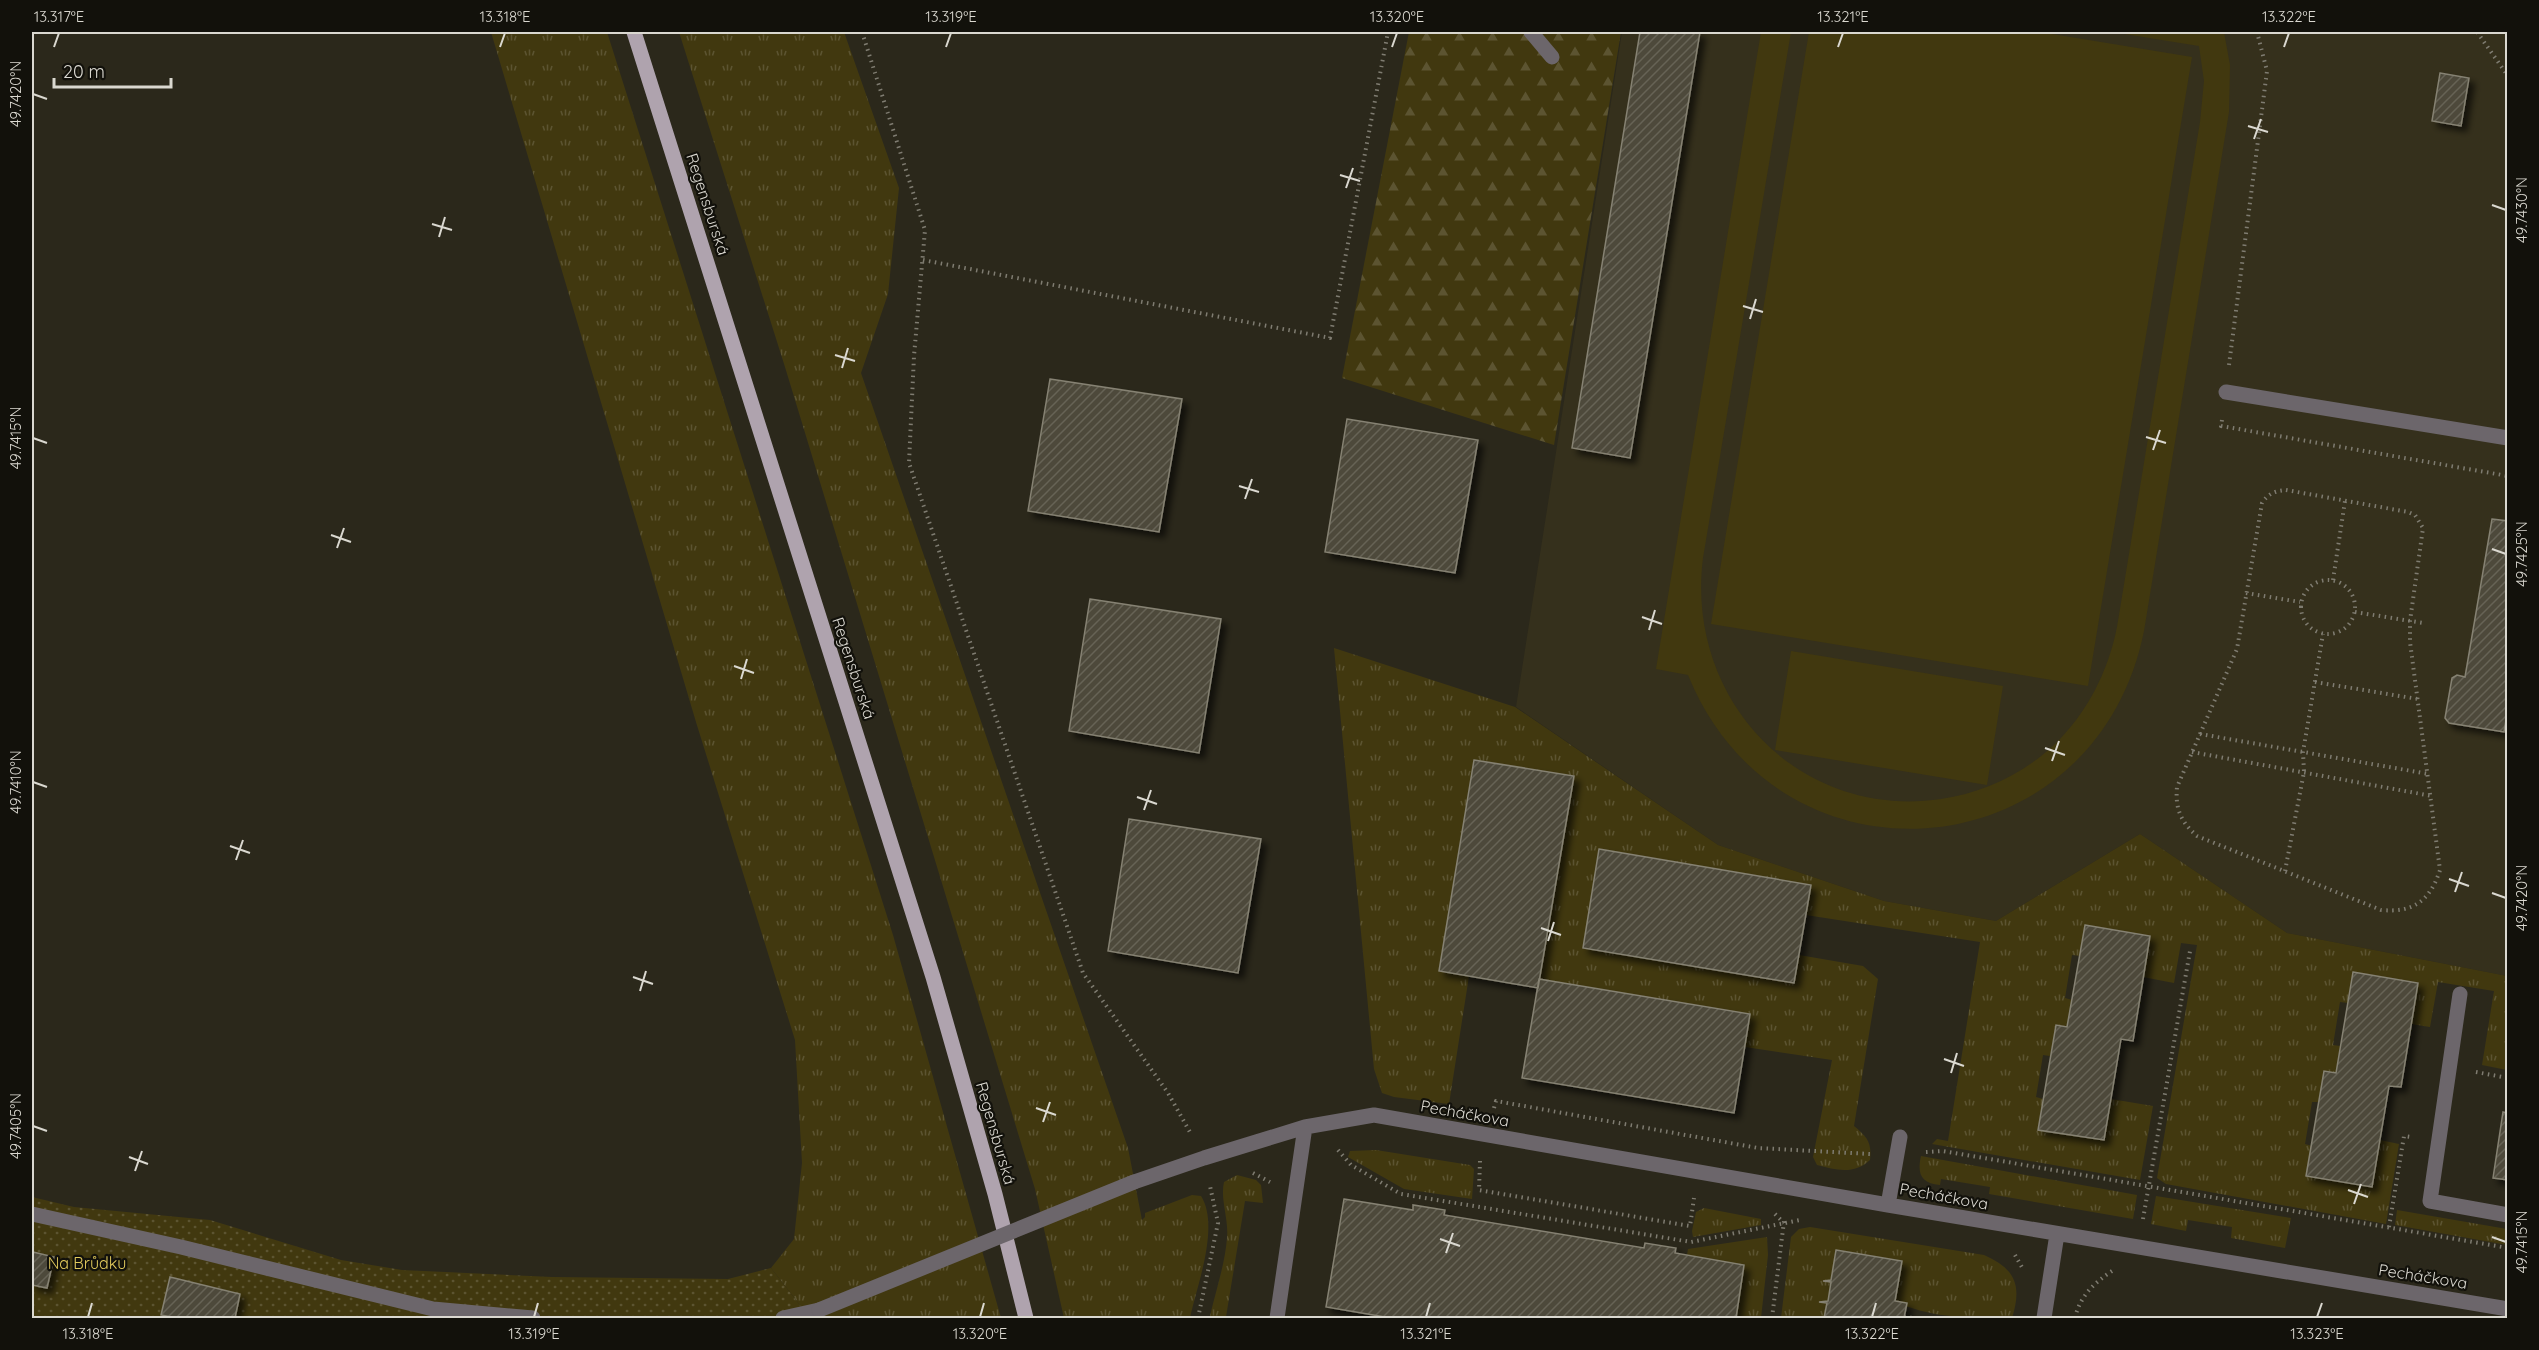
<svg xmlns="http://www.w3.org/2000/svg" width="2539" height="1350" font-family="Quicksand,sans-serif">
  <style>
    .built { fill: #35301c }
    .grass { fill: url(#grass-tufts) }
    .forest { fill: url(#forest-firs) }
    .garden { fill: url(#garden-dots) }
    .pitch { fill: #41380f }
    .building { fill: url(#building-hatch); stroke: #868273; stroke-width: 1.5; filter: url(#shadow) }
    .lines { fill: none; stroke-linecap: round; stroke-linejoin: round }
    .path { stroke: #7f7c71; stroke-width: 4; stroke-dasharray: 1.5 4.5; stroke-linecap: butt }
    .minor { stroke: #6c666b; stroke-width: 15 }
    .major { stroke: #afa3ae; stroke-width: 15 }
    .minor-bridge { stroke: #6c666b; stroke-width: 15 }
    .ticks { fill: none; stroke: #dad8d0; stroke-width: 2 }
    .labels { text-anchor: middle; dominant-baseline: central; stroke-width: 4.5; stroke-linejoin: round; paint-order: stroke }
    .street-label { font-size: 16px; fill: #dad8d0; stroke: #12110b }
    .park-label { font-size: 16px; fill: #e3cb5d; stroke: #12110b }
    .neatline { fill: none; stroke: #dad8d0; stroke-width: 2 }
    .ticks-label { font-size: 15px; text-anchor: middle; fill: #dad8d0 }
  </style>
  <defs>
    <pattern id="grass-tufts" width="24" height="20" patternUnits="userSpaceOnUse" patternTransform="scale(1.5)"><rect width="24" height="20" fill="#41380f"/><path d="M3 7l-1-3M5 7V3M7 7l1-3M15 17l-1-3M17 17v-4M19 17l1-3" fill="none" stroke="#5c5431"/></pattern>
    <pattern id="forest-firs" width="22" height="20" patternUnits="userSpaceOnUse" patternTransform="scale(1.5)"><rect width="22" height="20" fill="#41380f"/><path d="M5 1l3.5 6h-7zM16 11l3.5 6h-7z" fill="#5c5431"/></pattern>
    <pattern id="garden-dots" width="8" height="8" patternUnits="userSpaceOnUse" patternTransform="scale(1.5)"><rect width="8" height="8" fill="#41380f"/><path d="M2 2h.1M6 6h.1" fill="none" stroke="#5c5431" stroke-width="1.8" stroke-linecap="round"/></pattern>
    <pattern id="building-hatch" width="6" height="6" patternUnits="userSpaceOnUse" patternTransform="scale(1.5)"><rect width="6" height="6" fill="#4d4a3b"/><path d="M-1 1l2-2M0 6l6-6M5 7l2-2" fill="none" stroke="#666356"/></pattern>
    <filter id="shadow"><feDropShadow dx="5.5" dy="5.5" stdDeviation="3" flood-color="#0009"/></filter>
  </defs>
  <rect width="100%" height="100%" fill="#2b281b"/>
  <path class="built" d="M1622,32h885v944l-220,-43 -147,-99 -144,87 -112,-20 -166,-56 -202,-138z"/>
  <path class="grass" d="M491,32h116l286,903 108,383h-191l-39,-50 23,-29 8,-76 -7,-123 -99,-318z
    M679,32h165l55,156 -11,106 -27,79 267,775 14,72 3,-3v-4l47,-18 9,1c19,30 -4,89 -11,122h-126l-29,-129 -250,-822z
    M1334,648l181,59 203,138 166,56 112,20 144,-87 147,99 220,43v94l-25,-5 12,-74 -56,-9 -8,45 -19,-3 7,-41 -65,-11 -5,31 -8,-1 -7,43 7,1 -4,27 -12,-2 -5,31h-7l-7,42 7,2 -5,30 65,11 8,-47 19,4 -13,80 -220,-40 -9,-6 40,-233 -16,-2 -7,40 -31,-6 7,-41 -65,-11 -5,31 -8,-1 -7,43 7,2 -5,27 -11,-2 -6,31 -7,-1 -7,42 7,2 -5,30 66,11 7,-41 42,7 -13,74 -208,-36 5,-5 11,2 32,-199 -174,-27 4,-30 -211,-35 -16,98 211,35 5,-28 64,11 15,13 -24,147c13,11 18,16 16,34 -16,15 -34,10 -53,5l-4,-8 19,-97 -87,-13 5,-33 -211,-35 34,-202 -99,-17 -35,211 30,5 -20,128 -55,-7 -12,-4 -8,-24z
    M1376,1150l94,15 4,4 -2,30 -68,-10 -56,-32 2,-6z
    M1921,1156l216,39 -4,24 -144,-25 1,-7 -49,-8 -1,6c-19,-2 -23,-11 -19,-29z
    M1237,1175l19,5 5,5 2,18 -18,-2 -19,116 -16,-1c6,-26 15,-52 17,-78 2,-19 -7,-38 -3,-56z
    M2156,1196l135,22 -6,30 -54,-10 1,-11 -44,-7 -2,11 -35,-7z
    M1704,1208l57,11v6l-68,12 -1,-6 4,-19z
    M2397,1210l110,19v16l-112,-20z
    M1810,1227l174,28c32,14 38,31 28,63 -38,0 -82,1 -117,-17l7,-40 -65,-11 -6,30h-8l8,2 -3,19h-8l7,2 -3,15h-43l10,-81 8,-8z
    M1767,1237l1,18 -7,63h-25l8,-53 -57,-10 1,-6z"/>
  <path class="forest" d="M1409,32h212l-67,413 -212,-67z"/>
  <path class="garden" d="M32,1197l42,10 136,13 131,40 61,10 150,7 176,2 43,-11 39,50h-778z"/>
  <path class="pitch" d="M1761,32h30l-88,526c-18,141 95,262 238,241 42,-6 82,-25 113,-54 33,-32 54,-73 63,-118l83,-505 4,-41 -5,-35 -87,-14h112l6,33 -1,47 -85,519c-48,240 -364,270 -456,44l-32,-6z
    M1809,32h231l152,25 -104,629 -377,-62z
    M1791,651l212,35 -16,99 -212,-35z"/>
  <path class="building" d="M1640,32h60l-70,426 -58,-10z
    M2440,73l29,5 -8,48 -29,-5z
    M1050,379l132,20 -23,133 -131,-21z
    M1347,419l131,21 -23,133 -130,-21z
    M2492,519l16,2v187l-4,24 -55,-9 -4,-5 7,-40 5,-3 8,2z
    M1090,599l131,20 -22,134 -130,-22z
    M1474,760l100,16 -36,212 -99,-17z
    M1129,819l132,20 -23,134 -130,-22z
    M1599,849l212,36 -17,98 -211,-35z
    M2085,925l65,11 -17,105 -12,-2 -17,101 -66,-10 18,-105 11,2z
    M2353,972l65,11 -17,104 -12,-1 -17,101 -66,-11 18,-105 12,2z
    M1539,979l211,35 -16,99 -212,-35z
    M2503,1112l5,1v67l-15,-2z
    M1344,1199l69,11v-5l32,5 -1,5 200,33 1,-5 31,5 -1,5 69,12 -8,53h-345l-65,-11z
    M1836,1250l66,11 -7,40 12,2 -3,15h-80l3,-15 -8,-1 9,-1 3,-19 -8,-1 8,-1z
    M33,1252l21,5 -7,31 -15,-3z
    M170,1277l70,17 -5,24h-58l-16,-3z"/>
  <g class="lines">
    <path class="path" d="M862,32l63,198 -11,126 -5,107 174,510 85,120 23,41
      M2477,32l31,44
      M923,260l407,78 58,-306
      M2229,365l38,-294 -10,-39
      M2222,420l-1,6 287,50
      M2286,490l122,22 7,3 8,13 -13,93v21l30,228c-10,31 -27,43 -59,40l-184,-74c-16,-14 -22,-27 -20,-49l60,-138 25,-146c6,-9 12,-12 24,-13z
      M2301 607a27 27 0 1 1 54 0a27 27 0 1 1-54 0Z
      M2333,580l12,-79
      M2246,593l54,9
      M2355,612l68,11
      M2315,682l103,17
      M2200,734l229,40
      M2192,752l240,44
      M2285,871l19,-99 -1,-20 20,-118
      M2476,1072l32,6
      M1494,1108l2,-7 262,47 112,6
      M1338,1150l13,15 50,29 290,48 109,-22
      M1926,1152l17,-1 565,97
      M1480,1161l-1,29 211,36 4,-28
      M1253,1173l17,9
      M1775,1214l9,9
      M2143,1219l47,-268
      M2389,1227l15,-91 7,1
      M2015,1255l8,14
      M1904,1317l9,1
      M1198,1318l20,-95 -8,-37
      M1772,1318l12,-97
      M2075,1318c5,-22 19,-35 37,-47"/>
    <path class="minor" d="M1531,32l21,25
      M2226,392l282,46
      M2460,994l-30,207 78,14
      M1134,1182l70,-24 101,-31 69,-12 514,90 620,104
      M1888,1205l12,-68
      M32,1214l149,33 252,62 100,9
      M783,1318l36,-8
      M1277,1318l28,-191
      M2044,1318l13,-84"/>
    <path class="major" d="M634,32l299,945 62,217 31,124"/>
    <path class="minor-bridge" d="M819,1310l315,-128"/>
  </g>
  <path class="ticks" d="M54,47l5,-14M500,47l5,-14M946,47l5,-14M1392,47l5,-14M1838,47l5,-14M2284,47l5,-14M33,94l14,5M2248,126l20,6M2254,139l7,-20M1340,175l20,6M1346,188l7,-20M2492,205l14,5M432,224l20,6M439,237l6,-20M1743,306l20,6M1750,319l6,-20M835,355l20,6M842,368l6,-20M2146,437l20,6M33,438l14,5M2153,450l7,-20M1239,486l20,6M1245,499l7,-20M331,535l20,7M337,548l7,-20M2492,549l14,5M1642,617l20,7M1649,630l6,-20M734,666l20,7M741,679l6,-20M2045,748l20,7M2052,761l7,-20M33,782l14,5M1137,797l20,7M1144,810l7,-20M230,846l20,7M236,860l7,-20M2449,879l20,7M2455,892l7,-20M2492,893l14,5M1541,928l20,7M1548,941l6,-19M633,977l20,7M640,991l6,-20M1944,1059l20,7M1951,1073l6,-20M1036,1108l20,7M1043,1122l7,-20M33,1126l14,5M129,1157l19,7M135,1171l7,-20M2348,1190l20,7M2354,1204l7,-20M2492,1237l14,5M1440,1239l20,7M1446,1253l7,-20M88,1317l4,-14M534,1317l4,-14M980,1317l4,-14M1426,1317l4,-14M1872,1317l4,-14M2317,1317l5,-14"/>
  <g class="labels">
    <g class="street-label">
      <text transform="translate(708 204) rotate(72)">Regensburská</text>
      <text transform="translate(854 668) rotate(72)">Regensburská</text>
      <text transform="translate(1465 1113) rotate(10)">Pecháčkova</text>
      <text transform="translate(996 1133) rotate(74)">Regensburská</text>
      <text transform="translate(1944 1196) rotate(10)">Pecháčkova</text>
      <text transform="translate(2423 1276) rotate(9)">Pecháčkova</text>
    </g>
    <g class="park-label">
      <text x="87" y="1263">Na Brůdku</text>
    </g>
  </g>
  <rect width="2539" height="1350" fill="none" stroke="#12110b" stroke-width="66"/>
  <path d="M54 78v9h117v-9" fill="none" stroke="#dad8d0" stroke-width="3"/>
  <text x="63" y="78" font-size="18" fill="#dad8d0" stroke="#12110b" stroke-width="4.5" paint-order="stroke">20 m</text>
  <rect x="33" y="33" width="2473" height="1284" class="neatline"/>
  <g class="ticks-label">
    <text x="59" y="22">13.317°E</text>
    <text x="505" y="22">13.318°E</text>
    <text x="951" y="22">13.319°E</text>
    <text x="1397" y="22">13.320°E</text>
    <text x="1843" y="22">13.321°E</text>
    <text x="2289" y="22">13.322°E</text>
    <text transform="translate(16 94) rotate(-90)" y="5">49.7420°N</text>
    <text transform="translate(2522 210) rotate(-90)" y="5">49.7430°N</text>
    <text transform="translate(16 438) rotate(-90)" y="5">49.7415°N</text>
    <text transform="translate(2522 554) rotate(-90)" y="5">49.7425°N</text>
    <text transform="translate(16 782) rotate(-90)" y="5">49.7410°N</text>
    <text transform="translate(2522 898) rotate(-90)" y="5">49.7420°N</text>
    <text transform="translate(16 1126) rotate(-90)" y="5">49.7405°N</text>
    <text transform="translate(2522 1242) rotate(-90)" y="5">49.7415°N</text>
    <text x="88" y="1339">13.318°E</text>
    <text x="534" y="1339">13.319°E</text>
    <text x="980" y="1339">13.320°E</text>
    <text x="1426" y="1339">13.321°E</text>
    <text x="1872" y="1339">13.322°E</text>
    <text x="2317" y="1339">13.323°E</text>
  </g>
</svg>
